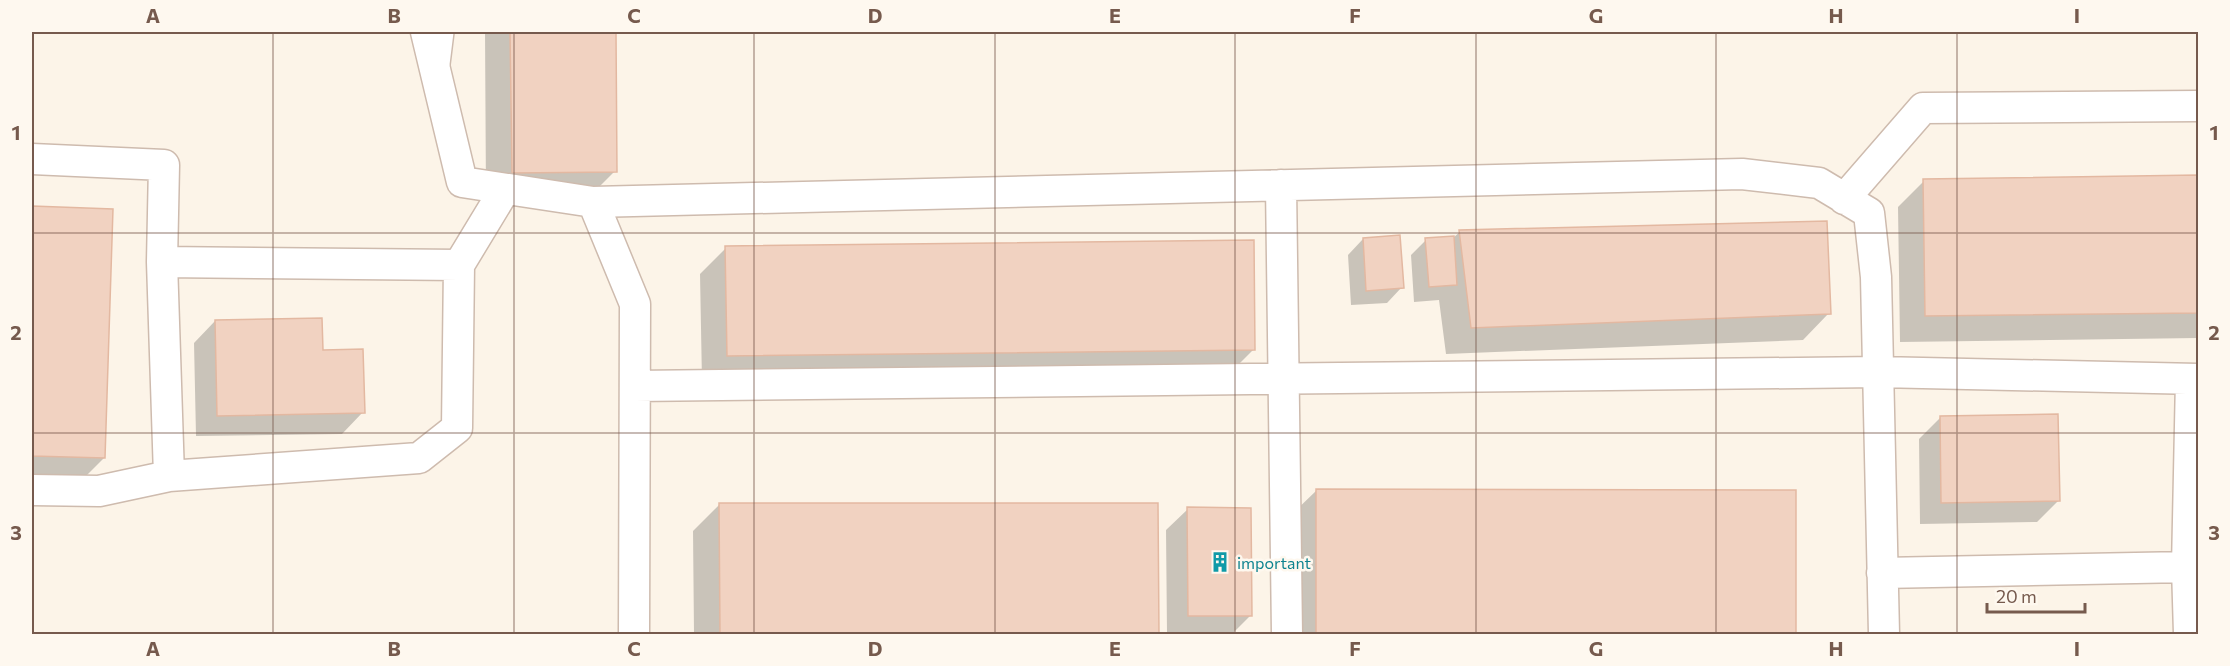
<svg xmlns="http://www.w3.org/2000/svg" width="2230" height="666" font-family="Commissioner,sans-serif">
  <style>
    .shadow { fill: #0003 }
    .building { fill: #f1d2c1; stroke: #e3b8a1; stroke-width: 1.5 }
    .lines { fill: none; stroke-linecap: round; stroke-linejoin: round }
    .lane-casing { stroke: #cebbae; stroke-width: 18 }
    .street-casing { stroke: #cebbae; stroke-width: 33 }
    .lane { stroke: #fff; stroke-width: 15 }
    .street { stroke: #fff; stroke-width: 30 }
    .grid { fill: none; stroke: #765a4d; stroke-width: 1.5; stroke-opacity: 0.55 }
    .labels { text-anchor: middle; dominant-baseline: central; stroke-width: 5; stroke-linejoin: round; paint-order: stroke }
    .culture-label { font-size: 16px; fill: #0d838f; stroke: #fef8ef; text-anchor: start }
    .neatline { fill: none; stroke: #765a4d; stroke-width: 2 }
    .grid-label { font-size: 20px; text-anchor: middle; font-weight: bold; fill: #765a4d }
  </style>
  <rect width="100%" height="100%" fill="#fcf4e8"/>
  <path class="shadow" d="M485,32h129l1,139 -26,26 -103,1z
    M2198,177v161l-298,4 -2,-135 26,-26z
    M32,208l79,3 -7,247 -26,26 -46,-2z
    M1460,232l369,81 -26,27 -357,14 -7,-54 -25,2 -3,-47 15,-15 28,-3z
    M1363,239l39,48 -15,16 -36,2 -3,-50z
    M726,248l528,101 -26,26 -526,7 -2,-108z
    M215,321l148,91 -21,22 -146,2 -2,-93z
    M1940,418l118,83 -21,21 -117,2 -1,-85z
    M1317,490l477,1 1,143h-505v-118z
    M1157,504v130h-463l-1,-103 26,-26z
    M1188,509l63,106 -19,19h-65l-1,-104z"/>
  <path class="building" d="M510,32h106l1,140 -105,1z
    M2198,175v138l-273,3 -2,-137z
    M32,206l81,3 -8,249 -73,-2z
    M1827,221l4,93 -360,14 -12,-98z
    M1400,235l4,53 -38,3 -3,-53z
    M1454,236l3,49 -28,2 -4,-49z
    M1254,240l1,110 -528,6 -2,-110z
    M322,318l1,32 40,-1 2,64 -148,3 -2,-96z
    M2058,414l2,87 -119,2 -1,-87z
    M1316,489l480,1v144h-480z
    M719,503h439l1,131h-439z
    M1187,507l64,1 1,108h-64z"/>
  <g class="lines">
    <g class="lane-casing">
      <path id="lane" d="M442,64l4,-32"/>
    </g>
    <g class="street-casing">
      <path id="street" d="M426,32l36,150 131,20 1149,-28 77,9 50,30 7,64 8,357
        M32,159l132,6 -2,97 7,214 250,-18 38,-30 2,-163 46,-76
        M1281,185l6,449
        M1844,199l79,-91 275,-2
        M593,202l42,102 -1,330
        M162,262l297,3
        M635,386l1243,-14 320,7
        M32,490l67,1 70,-15
        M2187,567l2,67
        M1882,573l305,-6 4,-188"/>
    </g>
    <use href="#lane" class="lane"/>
    <use href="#street" class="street"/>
  </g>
  <path class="grid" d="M273,32v602M514,32v602M754,32v602M995,32v602M1235,32v602M1476,32v602M1716,32v602M1957,32v602M32,233h2166M32,433h2166"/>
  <defs>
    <g id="building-bare" transform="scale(1.62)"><path d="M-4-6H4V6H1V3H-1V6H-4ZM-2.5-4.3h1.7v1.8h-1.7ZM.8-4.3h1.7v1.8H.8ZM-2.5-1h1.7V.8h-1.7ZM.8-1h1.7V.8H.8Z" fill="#0f9aa8" stroke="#fef8ef" stroke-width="2.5" paint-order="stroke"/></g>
  </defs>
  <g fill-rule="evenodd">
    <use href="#building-bare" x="1220" y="562"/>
  </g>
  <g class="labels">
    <g class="culture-label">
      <text x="1237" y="562">important</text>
    </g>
  </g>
  <rect width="2230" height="666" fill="none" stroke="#fef8ef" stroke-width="66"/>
  <path d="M1987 603v9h98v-9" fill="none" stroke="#765a4d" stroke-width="3"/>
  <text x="1996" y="603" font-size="18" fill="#765a4d" stroke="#fef8ef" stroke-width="4.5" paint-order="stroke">20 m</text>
  <rect x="33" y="33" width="2164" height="600" class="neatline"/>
  <g class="grid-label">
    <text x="153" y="23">A</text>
    <text x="394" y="23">B</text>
    <text x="634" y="23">C</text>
    <text x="875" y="23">D</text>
    <text x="1115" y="23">E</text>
    <text x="1355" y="23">F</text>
    <text x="1596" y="23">G</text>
    <text x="1836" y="23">H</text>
    <text x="2077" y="23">I</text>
    <text x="16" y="140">1</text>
    <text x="2214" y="140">1</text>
    <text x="16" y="340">2</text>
    <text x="2214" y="340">2</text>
    <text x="16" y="540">3</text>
    <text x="2214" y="540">3</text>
    <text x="153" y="656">A</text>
    <text x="394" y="656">B</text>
    <text x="634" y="656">C</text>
    <text x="875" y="656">D</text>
    <text x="1115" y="656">E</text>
    <text x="1355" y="656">F</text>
    <text x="1596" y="656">G</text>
    <text x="1836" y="656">H</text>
    <text x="2077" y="656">I</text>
  </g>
</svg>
